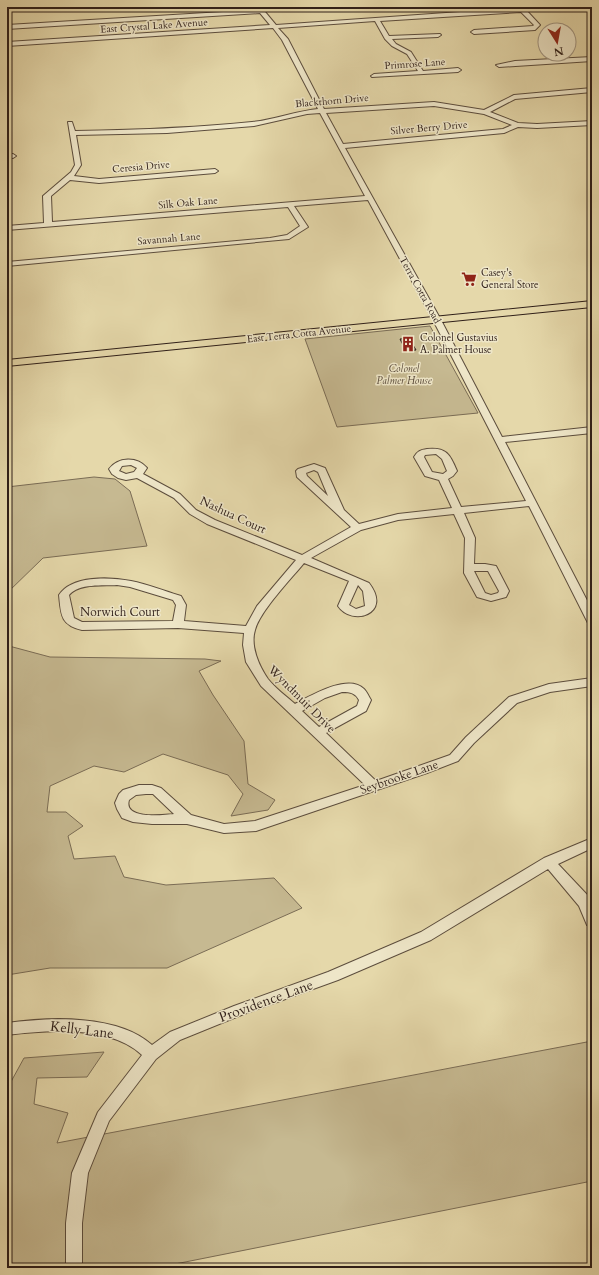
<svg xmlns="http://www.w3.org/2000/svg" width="599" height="1275" font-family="Cardo,serif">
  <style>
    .green { fill: #c6b991; stroke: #7a6c55 }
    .building { fill: #8e7f64; stroke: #2f1f19 }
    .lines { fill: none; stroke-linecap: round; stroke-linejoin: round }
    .minor-casing { stroke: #5c4d3d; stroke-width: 2 }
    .major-casing { stroke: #2f1f19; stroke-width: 2 }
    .minor { fill: #eee6c8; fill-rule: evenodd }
    .major { fill: #e5d8aa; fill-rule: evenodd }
    .labels { text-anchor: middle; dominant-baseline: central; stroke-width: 3; stroke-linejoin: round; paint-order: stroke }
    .far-street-label { font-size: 10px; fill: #2f1f19; stroke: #eee6c8 }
    .far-poi-label { font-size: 10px; fill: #2f1f19; stroke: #eee6c8; text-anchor: start }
    .far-park-label { font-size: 10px; font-style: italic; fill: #554637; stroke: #eee6c8 }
    .street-label { font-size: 12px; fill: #2f1f19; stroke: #eee6c8 }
    .near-street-label { font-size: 14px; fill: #2f1f19; stroke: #eee6c8 }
  </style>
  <rect width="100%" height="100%" fill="#e5d8aa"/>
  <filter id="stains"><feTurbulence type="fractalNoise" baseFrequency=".005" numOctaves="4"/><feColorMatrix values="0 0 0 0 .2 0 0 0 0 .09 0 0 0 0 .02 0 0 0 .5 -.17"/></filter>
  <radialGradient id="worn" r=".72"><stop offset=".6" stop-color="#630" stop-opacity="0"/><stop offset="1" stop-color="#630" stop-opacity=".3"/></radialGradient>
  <path class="green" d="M430,326l48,87 -141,14 -32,-88z
    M94,477l21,2 15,12 17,55 -104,12 -36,35v-106z
    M7,608l2,38 41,11 155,2 16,2 -22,10 14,24 31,46 4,43 27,16 -7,10 -37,6 12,-22 -15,-19 -65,-21 -39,18 -30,-6 -44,20 -3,26h19l17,14 -15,10 6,23 41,-3 9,21 42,8 108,-7 28,30 -135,60h-117l-43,7z
    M592,1041v140l-437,87h-148v-179l17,-31 80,-6 -17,25 -50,1 -3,26 34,9 -11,30z"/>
  <path class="building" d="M409,338l7,12 -10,1 -6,-12z"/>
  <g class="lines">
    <g class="minor-casing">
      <path id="minor" d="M255,7h6l15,18 242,-17 -1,-1h51l-3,2 -38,2 13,14 -5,5 -61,4 -3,-2 3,-2 59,-4 1,-1 -13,-13 -141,9 9,15 51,-2 1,1 -3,2 -46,2 4,5 15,8 12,19 35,-3 3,2 -3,2 -86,5 -1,-1 3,-2 44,-3 -11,-17 -15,-8 -7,-7 -10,-18 -97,7 10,11 36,70 110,-7 50,8 30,-15 78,-7v4l-77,7 -25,13 28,11 19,1 55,-3v4l-55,3 -19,-1 -14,6 -159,15 96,172 61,117 90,-10v6l-87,9 87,168v15l-4,-2 -1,-2 -58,-115 -65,7 11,25 -1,26h11l11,2 13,25 -3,6 -15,4 -14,-4 -13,-24 1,-35 -11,-24 -56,6 -37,10 -50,28 58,25c24,31 -17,44 -31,23l11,-25 -45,-18c-13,16 -44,48 -49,67 -5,16 4,36 13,49 7,9 18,17 27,25 15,-8 53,-31 69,-15 3,3 5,8 7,11l-5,11 -40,22 50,48 74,-26 16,-18 43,-40 40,-13 43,-6v8l-42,6 -33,11 -43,40 -16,18 -31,12 -171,58 -32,2 -37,-9h-35l-19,-2 -11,-4 -5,-9 -2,-6 4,-9 4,-4 16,-5h13l9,3 30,27 33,9 31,-3 110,-36 -104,-99 -15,-24 -3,-17 1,-12 -66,-5 -96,2c-22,-5 -21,-16 -23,-35 13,-20 51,-18 72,-14 16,3 33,10 50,15l5,9 -2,16 62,5 11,-20 39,-46 -89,-36 -17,-10 -16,-16 -37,-20 -11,2 -8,-2 -6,-4 -3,-5c9,-12 28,-13 38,-1l-4,6 37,20 16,16 19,10 87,35 49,-28 -54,-50 -1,-6 2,-2 16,-5 11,4 19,42 15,14 39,-10 54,-6 -13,-28 -14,-4 -11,-19c4,-6 6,-7 13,-8 19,-2 23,5 30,22l-4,5 -5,3 13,28 65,-6 -93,-181 -65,-120 -74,6 14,21 -19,12 -282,27v-4l263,-24 17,-3 13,-9 -12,-19 -281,23v-4l37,-3 -1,-27 28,-24 4,-7 -7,-43h4l3,9c59,-1 118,-3 177,-9 22,-2 44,-11 66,-13l-36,-69 -9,-12 -266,18v-4l263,-17 -10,-12 -253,16v-4l250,-15zM434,106l50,8 28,11 -9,4 -160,15 -17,-31zM320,113l45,83 -313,26 -1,-26 19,-16 29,3 116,-10 3,-2 -3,-2 -116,10 -25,-3 7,-11 -5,-30 91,-2 87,-7 53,-12zM436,454l6,5 5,12 -4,3 -11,-2 -8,-15 1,-2zM131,465l6,3 -3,4 -8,2 -7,-3 3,-5zM314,470l4,2 10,24 -21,-20 -1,-3zM474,571h14l11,20 -1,2 -7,2 -6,-2zM117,585l13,2 43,13 3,5 -3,16 -91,1 -8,-4 -5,-23c10,-12 34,-9 48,-10zM358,585l5,6 2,15 -9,3 -7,-4zM342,692c9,0 13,1 17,8l-2,6 -38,21 -17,-16 23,-13zM146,794h7l21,20c-11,1 -51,6 -45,-14l7,-5z
        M592,57v4l-93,6 -3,-2 19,-4z
        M7,154h6l3,2 -3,2h-6z
        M592,838v10l-34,16 34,36v26l-5,-1 -8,-19 -31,-37 -117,71 -93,40 -94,34 -64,26 -24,19 -47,62 -21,52 -6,50v45h-16v-45l6,-50 26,-61 44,-57c-31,-30 -96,-25 -135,-20v-12c43,-6 111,-9 145,22l18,-13 64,-26 94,-34 93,-40 123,-74z"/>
    </g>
    <g class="major-casing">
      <path id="major" d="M592,301v6l-585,59v-6z"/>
    </g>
    <use href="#minor" class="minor"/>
    <use href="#major" class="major"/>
  </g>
  <defs>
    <g id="supermarket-bare" transform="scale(1.2)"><path d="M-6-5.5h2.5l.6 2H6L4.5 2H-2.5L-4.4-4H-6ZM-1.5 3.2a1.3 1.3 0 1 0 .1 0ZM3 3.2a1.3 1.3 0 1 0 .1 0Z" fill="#8f2418" stroke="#eee6c8" stroke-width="2.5" paint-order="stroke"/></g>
    <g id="building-bare" transform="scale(1.2)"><path d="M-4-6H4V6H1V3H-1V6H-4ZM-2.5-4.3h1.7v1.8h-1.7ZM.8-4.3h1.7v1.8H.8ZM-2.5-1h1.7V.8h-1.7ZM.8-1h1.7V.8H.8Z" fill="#8f2418" stroke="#eee6c8" stroke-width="2.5" paint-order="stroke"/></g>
  </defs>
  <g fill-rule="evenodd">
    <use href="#supermarket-bare" x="469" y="279"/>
    <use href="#building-bare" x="408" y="344"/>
  </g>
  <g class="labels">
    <g class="far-street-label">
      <text transform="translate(154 26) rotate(-4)">East Crystal Lake Avenue</text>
      <text transform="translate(415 64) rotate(-4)">Primrose Lane</text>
      <text transform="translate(332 101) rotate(-5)">Blackthorn Drive</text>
      <text transform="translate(429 128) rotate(-5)">Silver Berry Drive</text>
      <text transform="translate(141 167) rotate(-5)">Ceresia Drive</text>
      <text transform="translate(188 203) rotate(-5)">Silk Oak Lane</text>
      <text transform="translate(169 239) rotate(-5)">Savannah Lane</text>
      <text transform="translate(420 290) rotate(61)">Terra Cotta Road</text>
      <text transform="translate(299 334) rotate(-6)">East Terra Cotta Avenue</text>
    </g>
    <g class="far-poi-label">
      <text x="481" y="273">Casey's<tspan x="481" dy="12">General Store</tspan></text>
      <text x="420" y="338">Colonel Gustavius<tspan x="420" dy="12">A. Palmer House</tspan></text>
    </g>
    <g class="far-park-label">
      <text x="404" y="369">Colonel<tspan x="404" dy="12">Palmer House</tspan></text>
    </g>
    <g class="street-label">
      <text transform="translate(233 515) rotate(25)">Nashua Court</text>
      <text x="120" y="612">Norwich Court</text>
      <text transform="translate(302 699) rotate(45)">Wyndmuir Drive</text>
      <text transform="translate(399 777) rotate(-19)">Seybrooke Lane</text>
    </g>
    <g class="near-street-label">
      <text transform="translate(266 1001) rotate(-20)">Providence Lane</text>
      <text transform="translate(82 1030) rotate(7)">Kelly Lane</text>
    </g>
  </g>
  <rect width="599" height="1275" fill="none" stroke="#e5d8aa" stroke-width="24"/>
  <rect x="8" y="8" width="583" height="1259" fill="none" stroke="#2f1f19" stroke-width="2"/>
  <rect x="12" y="12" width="575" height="1251" fill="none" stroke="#2f1f19"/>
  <g transform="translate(557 42) rotate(169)"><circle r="19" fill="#eee6c8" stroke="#a29682"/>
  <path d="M0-3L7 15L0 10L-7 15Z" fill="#8f2418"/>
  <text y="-6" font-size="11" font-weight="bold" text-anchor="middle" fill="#2f1f19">N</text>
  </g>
  <rect width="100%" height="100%" filter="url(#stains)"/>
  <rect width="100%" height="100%" fill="url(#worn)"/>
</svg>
